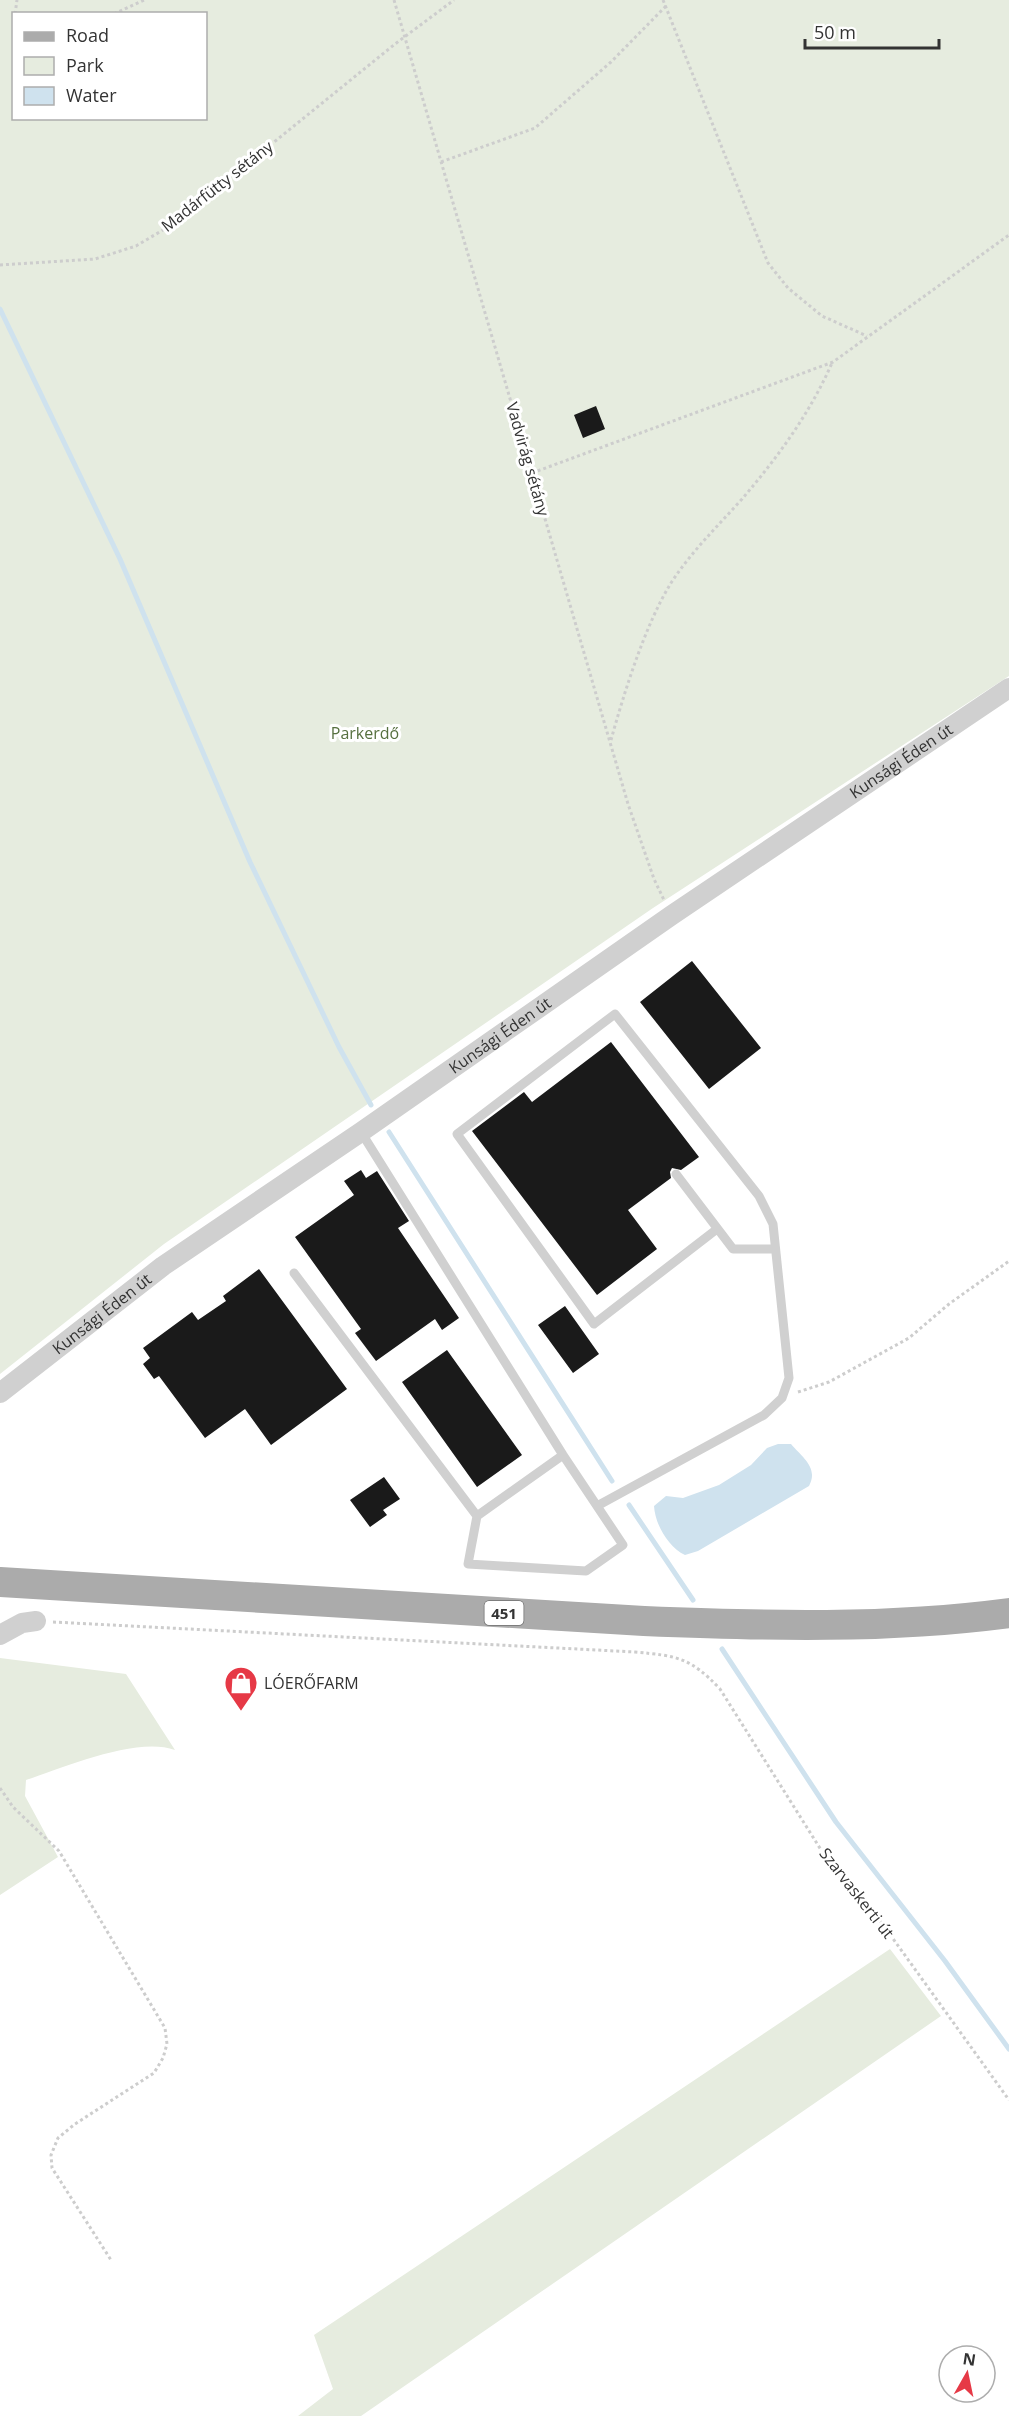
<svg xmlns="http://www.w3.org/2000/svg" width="1009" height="2416" font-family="'Open Sans',sans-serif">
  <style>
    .green { fill: #e6ecdf; fill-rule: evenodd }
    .water { fill: #cfe2ee }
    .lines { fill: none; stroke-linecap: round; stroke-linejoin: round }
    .stream { stroke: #cfe2ee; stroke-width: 5 }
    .building { fill: #1a1a1a }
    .path { stroke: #cdcdcd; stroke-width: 3; stroke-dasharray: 3 3; stroke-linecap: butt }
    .lane { stroke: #d0d0d0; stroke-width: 9 }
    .street { stroke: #d0d0d0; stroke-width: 20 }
    .primary { stroke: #ababab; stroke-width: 30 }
    .labels { text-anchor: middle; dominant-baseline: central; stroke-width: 6; stroke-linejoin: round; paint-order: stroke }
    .shield { fill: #fff; stroke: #707070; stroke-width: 1.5 }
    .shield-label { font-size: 15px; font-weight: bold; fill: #333 }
    .street-label { font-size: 16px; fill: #333; stroke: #fff }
    .park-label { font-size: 16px; fill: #56703f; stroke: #fff }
    .poi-label { font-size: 16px; fill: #333; stroke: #fff; text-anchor: start }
  </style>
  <rect width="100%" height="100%" fill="#fff"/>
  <path class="green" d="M0,0h1009v676l-356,232 -489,336 -164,130zM14,14h192v104h-192z
    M0,1658l126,16 49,76c-38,-14 -110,17 -149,30l-1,16 33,61 -58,38z
    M890,1949l51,67 -580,400h-63l35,-27 -19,-54z"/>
  <path class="water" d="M778,1444h13c11,13 28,24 18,42l-111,65 -13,4c-17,-8 -30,-31 -31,-49l12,-10 17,2 36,-13 32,-20 16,-17z"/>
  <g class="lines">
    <path class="stream" d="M0,309l120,250 130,303 89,185 32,58
      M389,1132l223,349
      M629,1505l64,95
      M722,1649l114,173 109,139 64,88"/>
  </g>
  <path class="building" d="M596,406l9,23 -22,9 -9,-23z
    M692,961l69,87 -52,41 -69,-87z
    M611,1042l88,115 -18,13 -9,-2 -2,4 1,6 -43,32 29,39 -60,46 -125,-164 52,-39 8,10z
    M361,1170l5,8 11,-7 32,50 -11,7 61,90 -17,12 -7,-11 -59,42 -21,-28 6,-4 -66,-92 59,-42 -10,-14z
    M259,1269l88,120 -76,56 -26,-36 -40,29 -46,-62 -5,3 -11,-15 7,-6 -7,-10 49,-36 6,8 28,-19 -3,-5z
    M565,1306l34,48 -26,19 -35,-48z
    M447,1350l75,105 -45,32 -75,-105z
    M384,1477l16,22 -17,11 4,5 -17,12 -20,-27z"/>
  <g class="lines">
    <path class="path" d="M394,0l234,804 26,75 10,21
      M663,0l105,263 20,25 34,28 45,20
      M15,14l2,-14
      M114,14l30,-14
      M441,162l94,-34 76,-66 55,-56
      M0,265l95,-6 41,-13 37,-22 222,-180 59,-44
      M532,473l301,-111 176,-127
      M611,740c13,-47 34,-115 60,-157 20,-31 46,-56 71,-84 36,-42 68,-86 90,-136
      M798,1392l31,-10 80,-44 40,-34 60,-43
      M53,1622l582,30c42,4 55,5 85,37l113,180 43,46 133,185
      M0,1788l13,19 46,44 106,177 2,16 -4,14 -9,15 -79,51 -17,14 -7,17 1,13 59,92"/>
    <path class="lane" d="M361,1132l202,323 60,90 -37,26 -118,-7 9,-48 86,-61
      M676,1174l57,75h42
      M294,1273l183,243
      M597,1506l167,-91 18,-17 7,-20 -16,-154 -14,-28 -144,-182 -158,120 137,190 123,-95"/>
    <g class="street">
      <path id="s1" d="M0,1393l163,-127 198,-134 311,-217 337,-227"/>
      <path d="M0,1635l22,-12 14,-2"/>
    </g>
    <path class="primary" d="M0,1582l644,39c122,5 243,8 365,-8"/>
  </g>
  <defs>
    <g id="shop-pin" transform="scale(1.725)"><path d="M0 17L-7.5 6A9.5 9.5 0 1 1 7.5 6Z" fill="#e63946" stroke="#fff"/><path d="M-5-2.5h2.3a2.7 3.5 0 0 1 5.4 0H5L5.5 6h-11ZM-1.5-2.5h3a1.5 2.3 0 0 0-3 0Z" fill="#fff"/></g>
  </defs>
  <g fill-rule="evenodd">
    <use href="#shop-pin" x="241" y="1683"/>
  </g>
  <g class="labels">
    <rect class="shield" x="484.5" y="1601" width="39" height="24" rx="4.5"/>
    <g class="shield-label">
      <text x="504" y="1613">451</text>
    </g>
    <g class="street-label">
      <text transform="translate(217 186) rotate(-38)">Madárfütty sétány</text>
      <text transform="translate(528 459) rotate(74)">Vadvirág sétány</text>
      <text stroke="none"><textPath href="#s1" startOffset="1101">Kunsági Éden út</textPath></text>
      <text stroke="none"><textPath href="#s1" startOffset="615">Kunsági Éden út</textPath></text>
      <text stroke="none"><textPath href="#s1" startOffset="129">Kunsági Éden út</textPath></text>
      <text transform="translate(857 1893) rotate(52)">Szarvaskerti út</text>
    </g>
    <g class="park-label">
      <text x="365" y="733">Parkerdő</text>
    </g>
    <g class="poi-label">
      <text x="264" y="1683">LÓERŐFARM</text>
    </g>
  </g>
  <rect x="12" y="12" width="195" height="108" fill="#ffffff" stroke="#adadad" stroke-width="1.5"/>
  <rect x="24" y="32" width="30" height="9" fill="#ababab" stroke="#adadad" stroke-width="1.5"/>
  <text x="66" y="42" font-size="18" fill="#333333">Road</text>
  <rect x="24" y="57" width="30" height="18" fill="#e6ecdf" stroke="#adadad" stroke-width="1.5"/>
  <text x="66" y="72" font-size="18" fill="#333333">Park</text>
  <rect x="24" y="87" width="30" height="18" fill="#cfe2ee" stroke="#adadad" stroke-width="1.5"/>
  <text x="66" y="102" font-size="18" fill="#333333">Water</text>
  <g transform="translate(967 2374) rotate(9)"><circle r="28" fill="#ffffff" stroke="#adadad" stroke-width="1.5"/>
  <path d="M0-4.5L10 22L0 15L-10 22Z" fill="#e63946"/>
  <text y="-9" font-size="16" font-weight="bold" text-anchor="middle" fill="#333333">N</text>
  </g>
  <path d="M805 39v9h134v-9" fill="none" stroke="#333333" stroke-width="3"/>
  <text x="814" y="39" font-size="18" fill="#333333" stroke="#ffffff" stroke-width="4.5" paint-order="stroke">50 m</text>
</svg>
